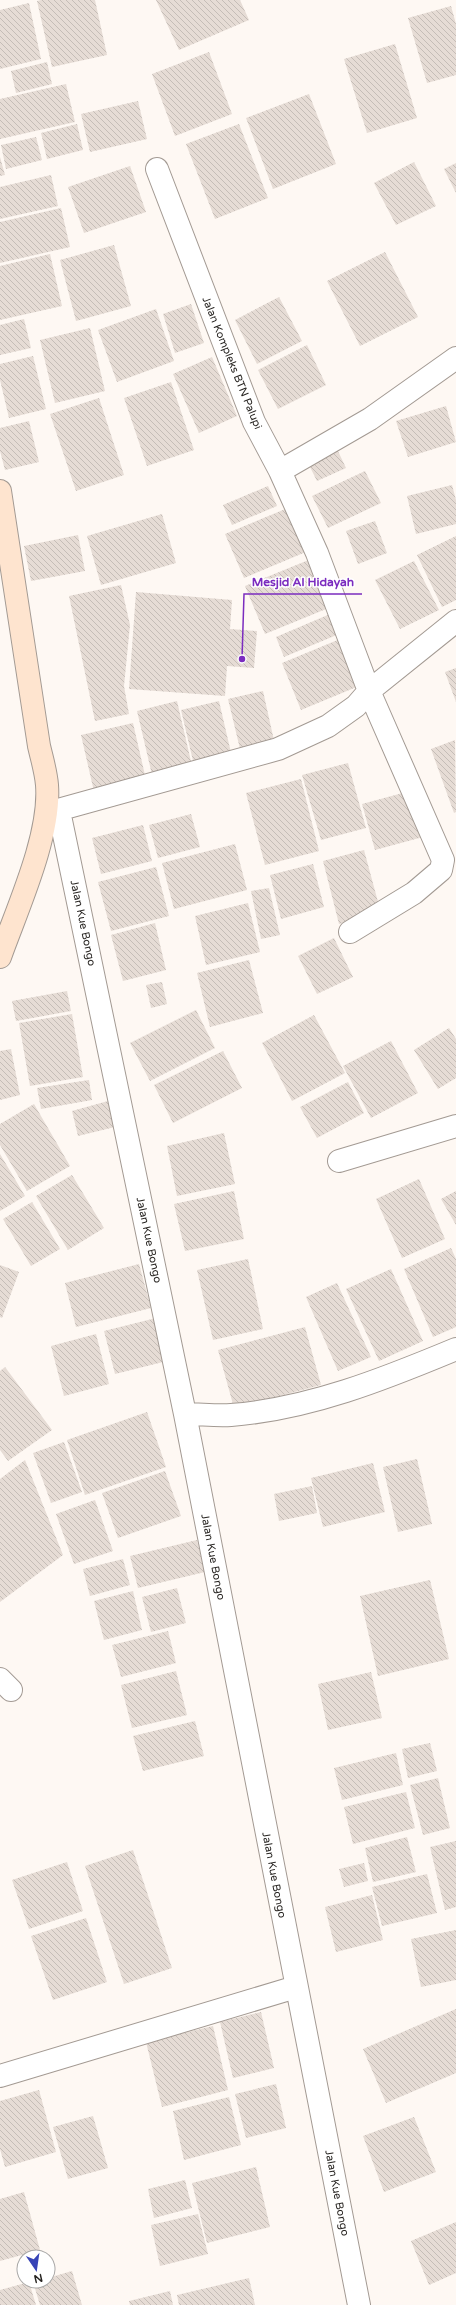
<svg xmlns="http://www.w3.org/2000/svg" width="456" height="2305" font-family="'Varela Round',sans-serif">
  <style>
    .building { fill: url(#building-back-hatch) }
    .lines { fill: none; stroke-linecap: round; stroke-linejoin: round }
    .minor-casing { stroke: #a39a93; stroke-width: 24 }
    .secondary-casing { stroke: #a39a93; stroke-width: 24 }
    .minor { stroke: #fff; stroke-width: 22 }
    .secondary { stroke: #fee4cf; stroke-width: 22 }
    .labels { text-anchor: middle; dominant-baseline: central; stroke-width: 3; stroke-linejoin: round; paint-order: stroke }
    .street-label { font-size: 11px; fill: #282522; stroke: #fff }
    .leader { fill: none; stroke: #7b2cbf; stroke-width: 1.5 }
    .callout-dot { fill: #7b2cbf; stroke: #fff; stroke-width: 1.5 }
    .callout-label { font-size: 12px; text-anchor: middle; font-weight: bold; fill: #7b2cbf; stroke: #fff; stroke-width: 3; stroke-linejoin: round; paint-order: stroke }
  </style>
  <defs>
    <pattern id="building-back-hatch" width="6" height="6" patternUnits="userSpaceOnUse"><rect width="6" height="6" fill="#e6dcd5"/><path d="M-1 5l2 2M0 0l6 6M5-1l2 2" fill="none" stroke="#c5bdb7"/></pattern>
  </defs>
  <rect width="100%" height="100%" fill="#fef8f3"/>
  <path class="building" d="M41,0h54l12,55 -55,12 -15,-66z
    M156,0h84l9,20 -70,30z
    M29,3l12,56 -41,10v-59z
    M451,6l5,18v51l-29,8 -19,-65z
    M395,44l22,74 -50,15 -23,-74z
    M209,52l23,62 -57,22 -23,-62z
    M47,62l5,22 -36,9 -5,-22z
    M66,84l9,38 -75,17v-40z
    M309,94l27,70 -63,25 -27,-71z
    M138,101l9,38 -57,13 -9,-38z
    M77,124l6,26 -36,9 -6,-26z
    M239,124l29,74 -53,21 -29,-75z
    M36,137l6,23 -36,9 -5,-24z
    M0,157l5,18 -5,1z
    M414,162l22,44 -40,19 -22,-42z
    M456,163v30l-12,-24z
    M130,166l16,46 -62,21 -16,-46z
    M51,175l7,31 -58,13v-32z
    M61,208l9,39 -70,16v-41z
    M114,245l17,61 -55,15 -16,-61z
    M385,252l33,65 -58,29 -33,-65z
    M50,254l12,52 -62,14v-54z
    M279,297l23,44 -45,23 -22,-44z
    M191,304l13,39 -29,10 -12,-39z
    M156,309l18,52 -57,21 -19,-52z
    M24,319l7,29 -31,7v-30z
    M90,328l15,63 -50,12 -15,-63z
    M307,345l19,40 -48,24 -20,-39z
    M33,356l13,53 -37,9 -9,-38v-16z
    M212,357l25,59 -38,17 -26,-59z
    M171,382l23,68 -47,16 -23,-68z
    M99,398l25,77 -48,16 -26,-77z
    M446,406l10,36 -48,15 -12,-36z
    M29,421l10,41 -34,8 -5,-19v-23z
    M337,449l9,19 -29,13 -9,-18z
    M365,471l16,32 -53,25 -16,-32z
    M452,485l4,15v24l-40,10 -9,-38z
    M268,486l9,20 -45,19 -9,-20z
    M295,505l18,44 -69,29 -19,-44z
    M162,514l14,49 -75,22 -14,-49z
    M375,521l12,32 -29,11 -12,-33z
    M78,535l7,36 -54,10 -7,-35z
    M456,536v64l-14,7 -25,-52z
    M311,559l20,48 -66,27 -20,-48z
    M414,561l25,49 -39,19 -25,-49z
    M121,585l9,40 -6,61 5,28 -34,7 -26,-125z
    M136,592l96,8 -2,29 27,2 -3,37 -27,-2 -2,30 -96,-7z
    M330,614l9,20 -55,23 -8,-20z
    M340,639l19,47 -58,24 -19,-47z
    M456,668v34l-11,-30z
    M263,691l12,54 -34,8 -13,-54z
    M177,701l16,69 -40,9 -16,-68z
    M219,701l13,56 -38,8 -13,-55z
    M133,723l14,61 -52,12 -14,-61z
    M455,740l1,72 -2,1 -23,-64z
    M348,763l18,65 -45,12 -19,-65z
    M301,779l18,72 -54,14 -19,-72z
    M410,791l13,46 -48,13 -13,-46z
    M191,814l9,33 -42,11 -9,-33z
    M143,825l9,36 -51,13 -9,-36z
    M235,844l12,46 -73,19 -12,-46z
    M364,850l17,63 -42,11 -16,-63z
    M313,864l11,43 -43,12 -11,-44z
    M156,867l13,49 -58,15 -13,-49z
    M269,888l11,47 -19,4 -10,-48z
    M248,903l12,49 -54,13 -11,-49z
    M155,923l11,47 -43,11 -12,-46z
    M334,938l19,39 -36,17 -19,-38z
    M249,960l14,53 -53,14 -13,-54z
    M162,982l5,22 -16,4 -5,-23z
    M67,991l4,20 -55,10 -4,-20z
    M196,1010l19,38 -65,33 -20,-38z
    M72,1014l11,63 -53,9 -11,-63z
    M314,1015l31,58 -53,28 -30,-58z
    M449,1028l7,11v39l-18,11 -24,-39z
    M391,1041l27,52 -47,25 -28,-52z
    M11,1049l9,46 -20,5v-49z
    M223,1051l19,37 -69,35 -19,-38z
    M89,1080l3,20 -51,9 -4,-21z
    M348,1082l16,31 -47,25 -17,-31z
    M108,1101l7,26 -37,9 -6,-25z
    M34,1104l36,62 -43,25 -27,-46v-21z
    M224,1133l11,51 -58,12 -10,-50z
    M0,1154l25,42 -25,15z
    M72,1175l32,53 -36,22 -32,-54z
    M419,1179l26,60 -43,19 -26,-59z
    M234,1191l10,48 -59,12 -11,-47z
    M456,1191v34l-15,-26z
    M32,1202l28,47 -29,17 -28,-47z
    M451,1248l5,11v68l-23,10 -29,-68z
    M248,1259l15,70 -50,11 -16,-70z
    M139,1264l12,44 -75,19 -11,-44z
    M0,1265l19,7 -17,46 -2,-1z
    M391,1269l32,72 -44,20 -33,-72z
    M337,1283l34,74 -33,14 -32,-74z
    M156,1318l11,43 -52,13 -11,-43z
    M305,1327l16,58 -87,23 -16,-58z
    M96,1334l13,50 -45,12 -13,-50z
    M5,1367l47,63 -44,31 -8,-11v-79z
    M147,1412l19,55 -81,28 -18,-55z
    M64,1442l18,50 -31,11 -18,-50z
    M417,1459l15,65 -34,8 -15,-65z
    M25,1460l38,95 -63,47v-123z
    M373,1463l12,49 -62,15 -12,-49z
    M165,1471l16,45 -63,22 -16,-45z
    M312,1486l5,27 -38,8 -5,-27z
    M95,1500l18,51 -39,13 -18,-50z
    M197,1540l8,32 -67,16 -8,-32z
    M123,1559l7,26 -40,11 -7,-27z
    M430,1580l19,79 -71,17 -18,-80z
    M177,1588l9,35 -35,9 -9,-35z
    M133,1591l9,39 -38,10 -10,-39z
    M168,1631l8,32 -55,14 -9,-32z
    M176,1671l11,44 -55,13 -11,-43z
    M371,1672l11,46 -54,12 -10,-46z
    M195,1721l9,35 -61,15 -10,-35z
    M430,1743l7,28 -29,7 -6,-29z
    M396,1753l7,32 -61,15 -8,-32z
    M438,1778l12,50 -27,7 -13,-50z
    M406,1792l9,36 -62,16 -9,-37z
    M407,1837l9,35 -43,10 -8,-34z
    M456,1841v66l-11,3 -15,-63z
    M133,1850l39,118 -48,16 -39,-118z
    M67,1862l16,49 -54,18 -17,-49z
    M364,1863l4,18 -24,6 -5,-18z
    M427,1874l10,39 -55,13 -10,-39z
    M372,1895l11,45 -47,12 -11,-45z
    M86,1918l21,64 -54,18 -22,-64z
    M456,1930v50l-35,7 -10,-48z
    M456,2009v64l-70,30 -23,-54z
    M261,2012l13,56 -41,10 -13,-56z
    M213,2026l15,64 -66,17 -16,-65z
    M276,2084l10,44 -40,10 -11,-44z
    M39,2090l17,62 -51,15 -5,-18v-48z
    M229,2097l12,48 -57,15 -11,-49z
    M93,2116l15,52 -40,11 -15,-52z
    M414,2117l22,55 -52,20 -21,-56z
    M256,2167l14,60 -63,16 -15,-60z
    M185,2180l7,28 -38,10 -6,-29z
    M24,2192l16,58 -40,11v-62z
    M198,2214l10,40 -48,12 -9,-41z
    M456,2222v51l-27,12 -18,-44z
    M72,2271l10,34h-42l-7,-23 15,-1v-3z
    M249,2278l6,27h-76l-2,-10z
    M29,2282l7,23h-36v-15z
    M170,2291l3,14h-43l-1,-4z"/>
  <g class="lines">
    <g class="minor-casing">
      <path id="minor" d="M157,169l97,253 26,49 90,-52 86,-61
        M280,471l37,82 52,138 74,169 -2,10 -27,23 -64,39
        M59,811l126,603 174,891
        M47,813l231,-64 50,-23 28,-20 13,-15 87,-70
        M339,1161l117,-35
        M185,1414c15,0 31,2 46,1 78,-6 153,-36 225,-66
        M0,1679l11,11
        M0,2076l296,-89"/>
    </g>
    <g class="secondary-casing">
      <path id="secondary" d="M0,491l39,255c3,13 7,26 8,39 4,51 -30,124 -47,172"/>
    </g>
    <use href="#minor" class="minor"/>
    <use href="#secondary" class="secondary"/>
  </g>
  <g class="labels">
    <g class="street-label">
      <text transform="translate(232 363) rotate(68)">Jalan Kompleks BTN Palupi</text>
      <text transform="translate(83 923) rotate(78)">Jalan Kue Bongo</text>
      <text transform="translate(149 1240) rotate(78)">Jalan Kue Bongo</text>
      <text transform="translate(213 1557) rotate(79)">Jalan Kue Bongo</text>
      <text transform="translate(274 1875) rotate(79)">Jalan Kue Bongo</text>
      <text transform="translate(337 2193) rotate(79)">Jalan Kue Bongo</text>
    </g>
  </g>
  <path class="leader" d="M242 659L244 594H362"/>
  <circle class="callout-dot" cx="242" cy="659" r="4"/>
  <g class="callout-label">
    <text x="303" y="586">Mesjid Al Hidayah</text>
  </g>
  <g transform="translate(36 2269) rotate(167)"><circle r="19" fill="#ffffff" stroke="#a9a8a7"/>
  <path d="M0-3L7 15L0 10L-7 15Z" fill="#3744b7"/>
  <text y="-6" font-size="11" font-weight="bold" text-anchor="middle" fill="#282522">N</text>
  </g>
</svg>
